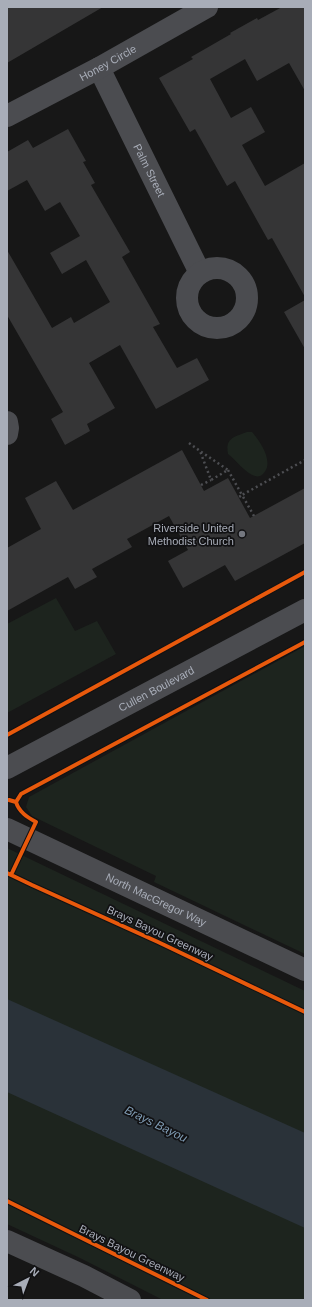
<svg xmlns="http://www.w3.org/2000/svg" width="312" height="1307" font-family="Helvetica,sans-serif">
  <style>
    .green { fill: #1d241e }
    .water { fill: #2a3239 }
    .building { fill: #353536 }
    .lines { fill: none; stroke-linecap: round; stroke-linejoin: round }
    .path { stroke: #4d4e52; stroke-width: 2.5; stroke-dasharray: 2 3; stroke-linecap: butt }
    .minor { stroke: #4b4c50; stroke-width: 22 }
    .tertiary { stroke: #4b4c50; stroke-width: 22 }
    .cycleway-casing { stroke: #111113; stroke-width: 6 }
    .cycleway { stroke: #e8590c; stroke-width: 4 }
    .poi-dot { fill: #757880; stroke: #111113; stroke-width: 1.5 }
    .labels { text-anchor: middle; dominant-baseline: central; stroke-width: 3.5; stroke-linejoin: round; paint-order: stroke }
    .street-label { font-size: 11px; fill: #a8adb8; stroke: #111113 }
    .poi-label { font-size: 11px; fill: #a8adb8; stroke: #111113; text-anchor: end }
    .water-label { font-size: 12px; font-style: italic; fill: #7f9bb3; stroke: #111113 }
  </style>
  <rect width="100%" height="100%" fill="#171717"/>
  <path class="green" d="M247,432h5c8,9 23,31 11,42 -2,2 -5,3 -8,2 -10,-3 -19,-16 -27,-22 -3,-16 6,-17 19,-22z
    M56,598l19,33 22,-10 19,33 -109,59v-89z
    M305,646v308l-151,-72 2,-6 -124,-60 -6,-9 3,-10z
    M7,848l298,143v309h-142l-83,-42 -73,-34z"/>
  <path class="water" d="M7,999l298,134v95l-298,-136z"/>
  <path class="building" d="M7,7h96l-96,56z
    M282,7h23v84l-16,-28 -32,18 -12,-22 -35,20 21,39 20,-11 14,25 -23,13 23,41 40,-23v134l-33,-59 -4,2 -33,-59 -8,5 -32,-57 -5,3 -31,-54 34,-19 -2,-2 40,-23 -1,-1 27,-15 1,2z
    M68,129l18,32 -3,1 12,21 -4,2 39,67 -8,5 38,67 -7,3 24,41 20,-10 12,22 -53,29 -36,-64 -31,18 26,45 -28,16 3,7 -25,14 -14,-26 12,-7 -56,-97v-65l45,78 19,-11 3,6 36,-21 -24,-42 -24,14 -12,-21 30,-17 -20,-34 -15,9 -18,-31 -20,11v-39l21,-12 5,8z
    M305,300v49l-21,-37z
    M182,450l22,41 24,-13 22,40 55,-30v55l-70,38 -10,-16 -42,23 -15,-27 20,-11 -19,-34 -42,23 5,8 -40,22 5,8 -22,12 -7,-12 -61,34v-63l34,-19 -16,-31 31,-17 17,29z"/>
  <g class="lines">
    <path class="path" d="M189,443l11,8 11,29 17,-10 -28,-19
      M228,470l14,25 -3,2
      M201,485l10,-5
      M254,516l-12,-21 63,-35"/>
    <g class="minor">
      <path id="s1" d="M99,68l101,205"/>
      <path id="s2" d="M7,116l92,-48 108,-61"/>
      <circle cx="217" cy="298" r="30"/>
      <path d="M7,422l1,6 -1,6"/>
    </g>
    <g class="tertiary">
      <path id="s3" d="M7,768l298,-158"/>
      <path id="s4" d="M7,829l298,141"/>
      <path d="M7,1241l77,35 46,24"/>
    </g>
    <g class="cycleway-casing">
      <path id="cycleway" d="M7,735l298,-163
        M9,800l7,2c3,10 11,15 20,20l-25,53
        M16,802l5,-8 284,-152
        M7,873l25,12 126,57 147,70
        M7,1201l200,99"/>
    </g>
    <use href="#cycleway" class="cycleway"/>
  </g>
  <circle class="poi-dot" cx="242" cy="534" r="4"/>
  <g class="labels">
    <g class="street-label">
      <text stroke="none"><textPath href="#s2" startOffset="114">Honey Circle</textPath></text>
      <text stroke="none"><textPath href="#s1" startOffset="114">Palm Street</textPath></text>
      <text stroke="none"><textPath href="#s3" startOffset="169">Cullen Boulevard</textPath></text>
      <text stroke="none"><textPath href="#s4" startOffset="165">North MacGregor Way</textPath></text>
      <text transform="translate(160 933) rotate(25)">Brays Bayou Greenway</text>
      <text transform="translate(132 1253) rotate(26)">Brays Bayou Greenway</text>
    </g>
    <g class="poi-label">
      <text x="234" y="528">Riverside United<tspan x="234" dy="13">Methodist Church</tspan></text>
    </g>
    <g class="water-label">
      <text transform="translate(156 1124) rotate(26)">Brays Bayou</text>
    </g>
  </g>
  <rect width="312" height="1307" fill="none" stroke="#a8adb8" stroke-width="16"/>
  <g transform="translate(28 1279) rotate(42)" stroke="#111113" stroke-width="3" paint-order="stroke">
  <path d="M0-3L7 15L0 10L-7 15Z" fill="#a8adb8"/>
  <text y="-6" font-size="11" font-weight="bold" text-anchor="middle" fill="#a8adb8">N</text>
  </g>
</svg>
